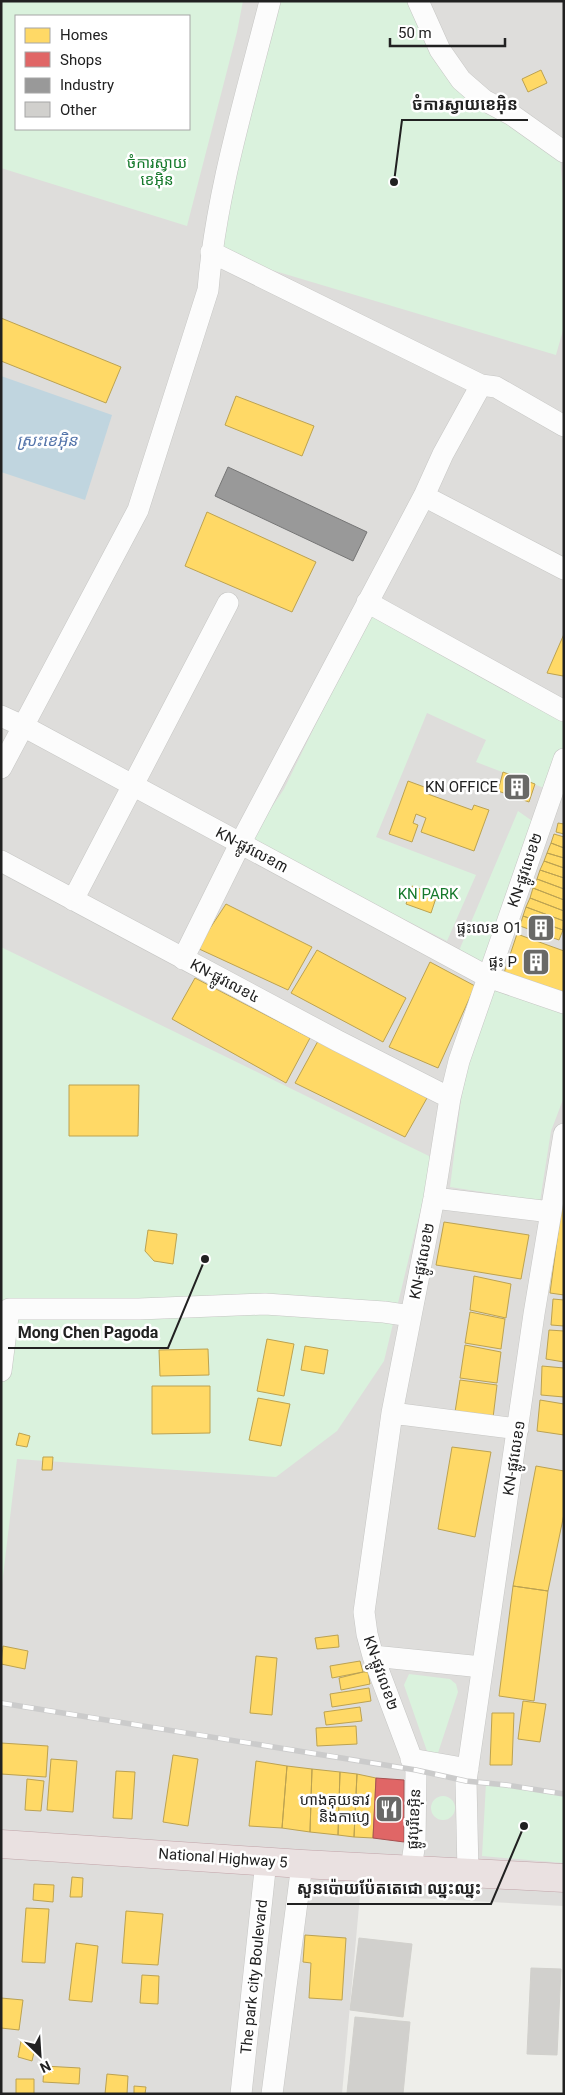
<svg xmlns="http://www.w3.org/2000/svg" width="565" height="2095" font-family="Roboto,'Noto Sans Khmer',sans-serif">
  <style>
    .residential { fill: #dedddb; fill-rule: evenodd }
    .park { fill: #daf2dd; fill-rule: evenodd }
    .water { fill: #c0d5df }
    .homes { fill: #ffd966; stroke: #bca251 }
    .shops { fill: #e06666; stroke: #a75151 }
    .industry { fill: #999; stroke: #757575 }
    .building { fill: #d1d0cd; stroke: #d1d0cc }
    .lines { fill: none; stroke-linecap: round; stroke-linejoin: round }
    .minor-casing { stroke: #c6c6c4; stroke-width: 22 }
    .highway-casing { stroke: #c1a4a9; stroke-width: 29 }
    .minor { stroke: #fcfcfc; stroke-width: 21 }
    .highway { stroke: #eae1e1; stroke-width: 28 }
    .rail-casing { stroke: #cbcbcb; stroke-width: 5.5 }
    .rail { stroke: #fff; stroke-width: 4; stroke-dasharray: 11; stroke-linecap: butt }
    .labels { text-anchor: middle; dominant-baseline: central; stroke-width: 5; stroke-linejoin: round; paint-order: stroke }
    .park-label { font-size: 15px; fill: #15792b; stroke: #fff }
    .poi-label { font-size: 15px; fill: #212121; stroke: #fff; text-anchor: end }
    .street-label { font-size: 15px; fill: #212121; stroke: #fff }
    .water-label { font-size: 16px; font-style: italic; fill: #5474aa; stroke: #fff }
    .leader { fill: none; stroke: #212121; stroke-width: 2 }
    .callout-dot { fill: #212121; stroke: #fff; stroke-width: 2 }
    .callout-label { font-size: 16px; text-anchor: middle; font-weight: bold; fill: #212121; stroke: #fff; stroke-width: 5; stroke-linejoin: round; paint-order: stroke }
  </style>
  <rect width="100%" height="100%" fill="#eeeeea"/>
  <path class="residential" d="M1,1h563v1905l-204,-11 -18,199h-341zM16,16h173v113h-173z"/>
  <path class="park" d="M1,1h242l-6,31 -50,194 -186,-58zM189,16v113h-173v-113z
    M270,1h145l44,74 101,82 4,49v121l-8,28 -345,-103z
    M370,614l194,102v37l-12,38 -76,-29 10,-22 -59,-27 -51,124 100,38 -29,66 -198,-100 35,-52z
    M518,811l20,14 -52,143 -28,-15z
    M1,947l432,211 -49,203 -47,70 -61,46 -259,-18 -16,134z
    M494,989l70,22v86l-13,34 -11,70 -90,-14 11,-87 8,-38z
    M409,1674l41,5 6,5 2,8 -20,61 -10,1 -24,-69z
    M486,1783l78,12v68l-82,-7z
    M431 1808a12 12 0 1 1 24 0a12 12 0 1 1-24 0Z"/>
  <path class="water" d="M1,376l111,39 -27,85 -84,-28z"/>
  <path class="homes" d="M541,70l6,13 -19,9 -6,-13z
    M1,318l120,49 -15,36 -105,-42z
    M236,396l78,30 -12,30 -77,-31z
    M207,512l109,50 -24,50 -107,-46z
    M564,634v41l-1,1 -16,-3z
    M503,772l32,12 -6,18 -31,-11z
    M408,781l19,7 -2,5 47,17 2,-5 15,5 -15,41 -53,-19 5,-14 -10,-4 -3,9 5,2 -6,17 -23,-8z
    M558,823l6,1v10l-8,-2z
    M554,834l10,3v11l-13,-5z
    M551,843l13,5v10l-17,-5z
    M547,853l17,5v10l-20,-7z
    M544,861l20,7v10l-24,-8z
    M540,870l24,8v11l-27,-10z
    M537,879l27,10v11l-31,-12z
    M412,886l25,9 -6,18 -25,-9z
    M533,888l31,12v11l-34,-13z
    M530,898l34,13v10l-38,-14z
    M226,904l86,43 -24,43 -91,-42z
    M526,907l38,14 -1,9 -40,-14z
    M523,916l40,14 -4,10 -39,-14z
    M517,934l47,17v44l-60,-22z
    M317,950l89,48 -23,44 -92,-49z
    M430,962l45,24 -37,82 -49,-21z
    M195,978l115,60 -24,45 -114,-64z
    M318,1041l109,57 -22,39 -110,-54z
    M69,1085h70l-1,51h-69z
    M564,1188v107l-14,-2z
    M444,1222l85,13 -8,44 -85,-14z
    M148,1230l29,4 -4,30 -19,-3 -9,-10z
    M474,1276l37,8 -5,34 -36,-8z
    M553,1299l11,1v26l-13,-1z
    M470,1312l35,7 -4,30 -36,-6z
    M549,1330l15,1v31l-18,-3z
    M267,1339l27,5 -10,52 -27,-5z
    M465,1345l36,7 -4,31 -37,-5z
    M305,1346l23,4 -4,24 -23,-4z
    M208,1349l1,26 -49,1 -1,-26z
    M542,1366l22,2v29l-23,-2z
    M460,1380l37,5 -4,33 -38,-6z
    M152,1386h58v47l-58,1z
    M258,1398l32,6 -9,42 -32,-6z
    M540,1400l24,4v31l-27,-4z
    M19,1433l11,3 -3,11 -11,-2z
    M452,1447l39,5 -16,85 -37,-8z
    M43,1457h10l-1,13h-10z
    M536,1466l28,5v43l-16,77 -35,-5z
    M513,1586l35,5 -14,110 -35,-5z
    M338,1635l1,12 -22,2 -2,-11z
    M3,1646l25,5 -3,18 -24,-5z
    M256,1656l21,2 -5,57 -22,-2z
    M360,1661l3,11 -31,6 -2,-12z
    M363,1672h5l2,12 -29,6 -2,-12z
    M369,1688l2,13 -39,6 -2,-13z
    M523,1701l23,3 -6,38 -22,-3z
    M360,1707l2,14 -36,4 -2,-13z
    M492,1713h22l-2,52h-22z
    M356,1726l1,18 -40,2 -1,-18z
    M1,1743l47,3 -2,31 -45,-3z
    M173,1755l25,4 -10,67 -25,-4z
    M51,1759l26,2 -4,51 -26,-2z
    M256,1761l31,5 -5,62 -33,-2z
    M287,1766l25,3 -2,63 -28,-4z
    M312,1769l28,3 -2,63 -28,-3z
    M116,1771l19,1 -3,47 -19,-1z
    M340,1772l17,2 -3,63 -16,-2z
    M357,1774l19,4 -3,60 -19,-1z
    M27,1779l17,2 -3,30 -16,-1z
    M72,1877l11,1 -1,19h-12z
    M34,1884l20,1 -1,17 -20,-2z
    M26,1908l23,1 -4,54 -23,-1z
    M126,1911l37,3 -5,51 -36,-2z
    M305,1935l41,3 -4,62 -33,-2 2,-35 -8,-1z
    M76,1943l22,3 -6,56 -23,-2z
    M142,1975l17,1 -1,28 -18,-1z
    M1,1998l22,2 -4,30 -18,-2z
    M21,2041l15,3 -4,17 -14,-4z
    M44,2066l36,2 -1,16 -36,-2z
    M107,2074l21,2 -1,18h-22z
    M16,2079h18v15h-18z
    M134,2086l12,1 -1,7h-11z"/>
  <path class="shops" d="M376,1778l28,2v62l-31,-4z"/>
  <path class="industry" d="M228,467l139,65 -14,29 -138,-65z"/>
  <path class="building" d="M359,1938l53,6 -9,73 -53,-7z
    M531,1968l30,1 -4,86 -30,-1z
    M355,2017l55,5 -7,72 -56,-1z"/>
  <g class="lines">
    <g class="minor-casing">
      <path id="minor" d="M418,1l22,49 21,30 23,20 28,15 52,37
        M211,252l270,133
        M424,496l140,73
        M367,602l197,109
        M1,716l24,11 463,250 76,26
        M1,768l137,-258 70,-220c8,-98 38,-194 62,-289
        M1,861l337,180 112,57
        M73,900l155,-297
        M183,959l57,-115 184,-348 19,-42 38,-69 15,2 68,39
        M434,1198l117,14
        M1,1371l8,-62h130l126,-5 119,8 27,4
        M392,1413l126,16
        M373,1656l109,11
        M411,1759l57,10
        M411,1869l4,-27 1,-72 -43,-114 -6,-22 -3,-22 28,-199 42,-215 16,-100 9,-37 105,-302
        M468,1872l-2,-91 68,-467 30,-180
        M241,2094l25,-233
        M272,2094l30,-230"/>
    </g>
    <g class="highway-casing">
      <path id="highway" d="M1,1844l301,20 262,14"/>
    </g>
    <use href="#minor" class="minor"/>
    <use href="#highway" class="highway"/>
    <g class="rail-casing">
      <path id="rail" d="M1,1703l415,67 50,11 40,4 58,9"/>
    </g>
    <use href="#rail" class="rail"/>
  </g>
  <defs>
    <g id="building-square" transform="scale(1.4375)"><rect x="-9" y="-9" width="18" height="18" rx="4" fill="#696967" stroke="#fff"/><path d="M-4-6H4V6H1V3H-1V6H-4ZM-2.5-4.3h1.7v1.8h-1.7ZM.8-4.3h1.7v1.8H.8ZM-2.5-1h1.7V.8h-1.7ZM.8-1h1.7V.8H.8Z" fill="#fff"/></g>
    <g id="restaurant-square" transform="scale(1.4375)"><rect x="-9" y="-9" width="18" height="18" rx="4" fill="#696967" stroke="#fff"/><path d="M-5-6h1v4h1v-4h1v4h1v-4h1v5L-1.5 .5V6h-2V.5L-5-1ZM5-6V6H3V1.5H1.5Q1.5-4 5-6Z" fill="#fff"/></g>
  </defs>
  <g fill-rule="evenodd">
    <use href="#building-square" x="517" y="787"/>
    <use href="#building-square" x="541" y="928"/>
    <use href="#building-square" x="536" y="962"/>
    <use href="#restaurant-square" x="389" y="1809"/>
  </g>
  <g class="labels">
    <g class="park-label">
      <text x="157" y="163">ចំការស្វាយ<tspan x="157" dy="17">ខេអ៊ិន</tspan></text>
      <text x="428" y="894">KN PARK</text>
    </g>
    <g class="poi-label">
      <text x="498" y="787">KN OFFICE</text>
      <text x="522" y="928">ផ្ទះលេខ O1</text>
      <text x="517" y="962">ផ្ទះ P</text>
      <text x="370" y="1800">ហាងគុយទាវ<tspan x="370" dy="17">និងកាហ្វេ</tspan></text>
    </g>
    <g class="street-label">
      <text transform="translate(252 850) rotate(28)">KN-ផ្លូវលេខ៣</text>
      <text transform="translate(525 870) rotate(-71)">KN-ផ្លូវលេខ២</text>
      <text transform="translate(225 981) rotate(28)">KN-ផ្លូវលេខ៤</text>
      <text transform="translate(422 1261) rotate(-79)">KN-ផ្លូវលេខ២</text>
      <text transform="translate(514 1458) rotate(-81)">KN-ផ្លូវលេខ១</text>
      <text transform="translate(381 1673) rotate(71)">KN-ផ្លូវលេខ២</text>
      <text transform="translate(414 1819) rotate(-87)">ផ្លូវបុរីខេអ៊ិន</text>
      <text transform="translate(223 1858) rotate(4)">National Highway 5</text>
      <text transform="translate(254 1977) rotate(-84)">The park city Boulevard</text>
    </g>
    <g class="water-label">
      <text x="47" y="440">ស្រះខេអ៊ិន</text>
    </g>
  </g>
  <path class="leader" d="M394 182L402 120H528M205 1259L168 1348H8M524 1826L491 1904H287"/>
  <g class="callout-dot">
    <circle cx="394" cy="182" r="5"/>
    <circle cx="205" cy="1259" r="5"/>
    <circle cx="524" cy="1826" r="5"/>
  </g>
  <g class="callout-label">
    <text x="465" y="110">ចំការស្វាយខេអ៊ិន</text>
    <text x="88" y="1338">Mong Chen Pagoda</text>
    <text x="389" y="1894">សួនប៉ោយប៉ែតតេជោ ឈ្នះឈ្នះ</text>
  </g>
  <rect width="565" height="2095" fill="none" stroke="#212121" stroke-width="5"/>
  <rect x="15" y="15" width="175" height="115" fill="#ffffff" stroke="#a6a6a6"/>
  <rect x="25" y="28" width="25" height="15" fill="#ffd966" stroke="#a6a6a6"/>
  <text x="60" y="40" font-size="15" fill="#212121">Homes</text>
  <rect x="25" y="52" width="25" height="15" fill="#e06666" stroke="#a6a6a6"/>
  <text x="60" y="65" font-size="15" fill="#212121">Shops</text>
  <rect x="25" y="78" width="25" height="15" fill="#999999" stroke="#a6a6a6"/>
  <text x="60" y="90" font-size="15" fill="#212121">Industry</text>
  <rect x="25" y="102" width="25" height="15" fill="#d1d0cd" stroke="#a6a6a6"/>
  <text x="60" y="115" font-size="15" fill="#212121">Other</text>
  <g transform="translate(40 2055) rotate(155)" stroke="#ffffff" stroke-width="4" paint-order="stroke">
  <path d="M0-4L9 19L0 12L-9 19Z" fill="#212121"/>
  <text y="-8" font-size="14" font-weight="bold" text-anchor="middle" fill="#212121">N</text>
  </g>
  <path d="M390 38v8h115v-8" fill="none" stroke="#212121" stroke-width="2.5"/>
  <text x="398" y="38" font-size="15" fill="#212121" stroke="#ffffff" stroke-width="4" paint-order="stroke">50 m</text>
</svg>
